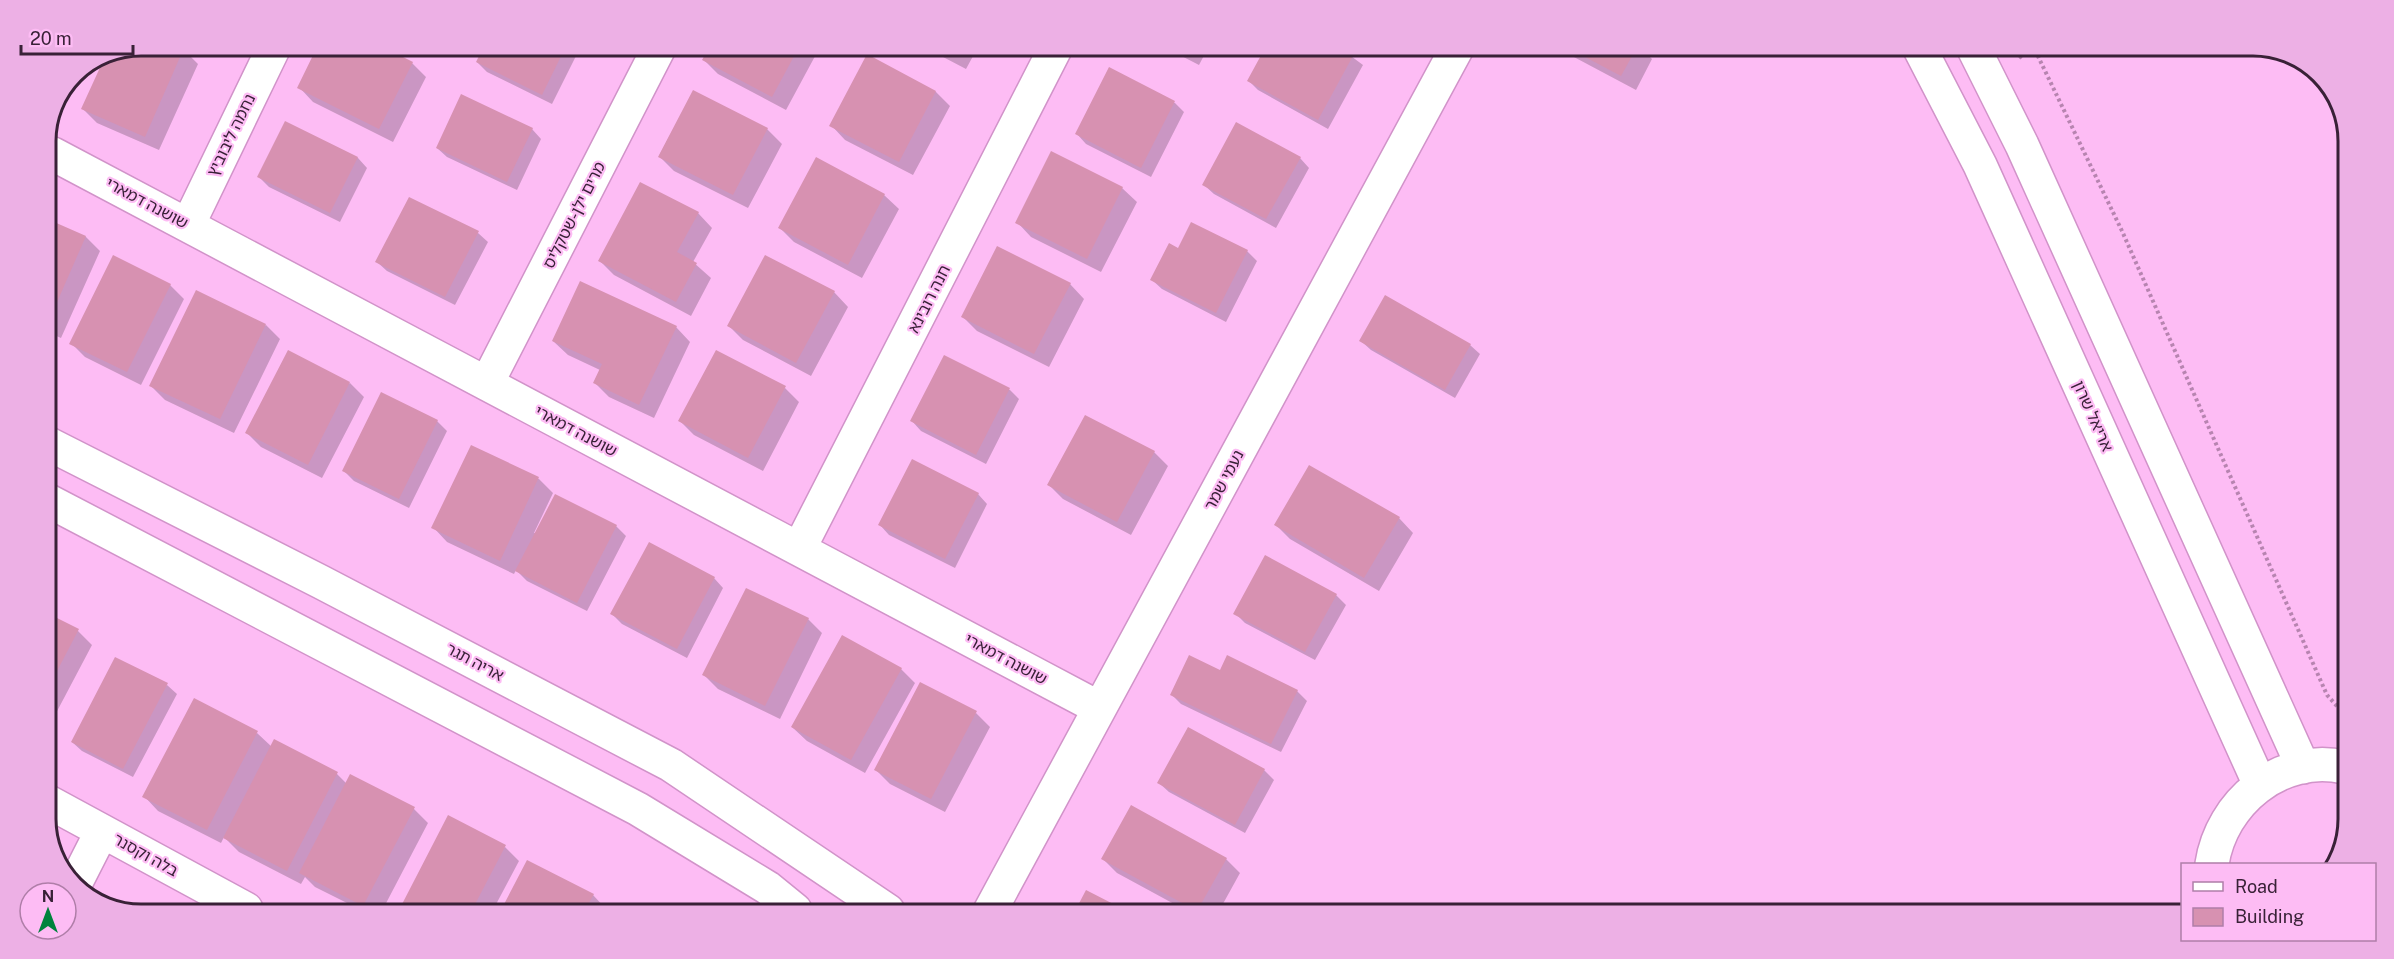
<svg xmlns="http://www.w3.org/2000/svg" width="2394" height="959" font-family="'Public Sans','Noto Sans Hebrew',sans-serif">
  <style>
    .shadow { fill: #0003 }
    .building { fill: #d791b1 }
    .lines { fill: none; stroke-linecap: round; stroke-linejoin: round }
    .street-casing { stroke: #d193c9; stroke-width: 36 }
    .secondary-casing { stroke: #d193c9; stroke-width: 36 }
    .path { stroke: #b784b0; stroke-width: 4; stroke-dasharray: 3 3; stroke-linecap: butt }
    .street { stroke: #fff; stroke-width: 33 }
    .secondary { stroke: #fff; stroke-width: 33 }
    .labels { text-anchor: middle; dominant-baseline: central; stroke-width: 4.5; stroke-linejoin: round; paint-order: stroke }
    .street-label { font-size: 16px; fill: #392137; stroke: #fdbcf4 }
    .rim { fill: none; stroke: #392137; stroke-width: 3 }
  </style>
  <rect width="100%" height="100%" fill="#fdbcf4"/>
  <path class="shadow" d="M140,45h33l11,5 14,14 -39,86 -62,-27 -14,-14 22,-49z
    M319,45l58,1 35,17 14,14 -33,65 -80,-40 -14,-15z
    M485,46h96l-29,58 -65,-32 -10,-10z
    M711,46l109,1 -34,63 -68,-36 -14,-14z
    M924,47h54l-12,22z
    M1164,47l44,1 -9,17z
    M1267,48h73l23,17 -35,64 -70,-39 -9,-9z
    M1557,48l85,1 10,10 -16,31z
    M867,56l69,36 14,14 -37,69 -68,-35 -14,-15z
    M1110,69l65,34 9,9 -33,65 -65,-33 -9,-10z
    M693,92l74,37 15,15 -34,64 -74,-37 -15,-15z
    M286,123l72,35 9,10 -27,54 -71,-35 -10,-10z
    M532,129l9,10 -24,51 -70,-33 -10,-9z
    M1300,158l9,10 -33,60 -62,-34 -10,-9z
    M1122,188l15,14 -36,70 -70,-35 -14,-15z
    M884,195l15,14 -37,69 -68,-36 -14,-14z
    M698,213l14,15 -19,34 18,16 -20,38 -77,-41 -14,-14z
    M45,220l41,17 14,14 -39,87 -16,-7z
    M478,233l10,9 -33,63 -68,-34 -10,-9z
    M1179,250l68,1 10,10 -31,61 -64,-33 -10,-9z
    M1070,284l14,15 -35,68 -72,-36 -14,-14z
    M170,285l14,14 -43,86 -56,-28 -14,-14z
    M834,292l14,15 -37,69 -68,-36 -14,-14z
    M266,325l14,14 -46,94 -69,-33 -14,-14z
    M676,327l14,15 -36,76 -45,-21 -15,-15 6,-12 -32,-15 -15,-14z
    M1361,341l109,4 10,9 -25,44 -84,-48z
    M945,357l65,33 9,9 -33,65 -65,-33 -9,-10z
    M350,383l14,14 -42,81 -61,-31 -14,-14z
    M785,388l14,14 -36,69 -69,-36 -14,-14z
    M382,394l55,27 10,10 -38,77 -55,-27 -10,-10z
    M471,447l68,32 14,14 -19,40 82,-7 10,10 -39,75 -60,-30 -11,-11 -2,4 -67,-32 -14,-15z
    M1154,452l14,14 -37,69 -68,-36 -14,-14z
    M978,494l9,10 -32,64 -66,-33 -9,-10z
    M1399,518l14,15 -34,58 -89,-52 -14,-14z
    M714,578l9,10 -36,70 -65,-34 -10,-10z
    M1336,595l10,10 -31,55 -70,-37 -10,-10z
    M45,614l33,17 14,14 -47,89z
    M808,619l14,14 -42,86 -62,-30 -14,-14z
    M901,669l14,14 -50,90 -58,-32 -15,-14z
    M1220,672l77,19 10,10 -26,51 -100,-48 -10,-10z
    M167,685l10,9 -44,83 -51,-26 -10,-9z
    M976,713l14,14 -45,85 -55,-28 -14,-14z
    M1188,729l76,41 10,10 -29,53 -76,-41 -10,-9z
    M257,733l15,14 3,-6 62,33 10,10 67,25 14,14 -45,86h-24l-44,-22 -10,-10 -4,7 -62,-32 -15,-15 -3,6 -63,-32 -14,-15z
    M505,847l14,14 -26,49h-92z
    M1103,859h123l14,14 -21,38h-32l-70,-38z
    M593,895l14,15h-104z"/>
  <path class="building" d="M140,45h37l7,3 -39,89 -64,-28 22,-48z
    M318,45l63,1 32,16 -34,67 -82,-41z
    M484,46h82l-24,49 -66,-33z
    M710,46l69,1h20l-27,50 -70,-37z
    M935,47h22l-5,9z
    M1171,47l22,1 -4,9z
    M1265,48h78l11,6 -36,66 -71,-39z
    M1568,48l68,1 -15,27z
    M867,54l69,37 -37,71 -70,-36z
    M1109,67l66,34 -34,67 -66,-34z
    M693,90l75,38 -35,67 -75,-38z
    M461,94l72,34 -26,54 -71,-34z
    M285,121l73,36 -28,56 -73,-36z
    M1236,122l65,35 -35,62 -64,-34z
    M1051,151l72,36 -36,72 -72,-36z
    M816,157l69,37 -37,71 -70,-37z
    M640,182l59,30 -22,40 20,11 -21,39 -78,-41z
    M409,197l70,34 -34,66 -70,-35z
    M45,218l41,18 -39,89 -2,-1z
    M1191,222l57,28 -32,63 -66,-33 19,-37 9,5z
    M997,246l74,37 -37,71 -73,-37z
    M113,255l58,29 -44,88 -58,-28z
    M765,255l70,36 -39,72 -69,-37z
    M580,281l97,45 -38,79 -46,-22 9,-19 -50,-23z
    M196,290l70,34 -46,95 -71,-33z
    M1385,295l86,49 -26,46 -86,-49z
    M288,350l62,32 -42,83 -63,-32z
    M716,350l70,36 -38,72 -70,-37z
    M944,355l66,33 -34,67 -66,-34z
    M381,392l57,28 -39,79 -57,-28z
    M1085,415l70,36 -38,71 -70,-37z
    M471,445l68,32 -39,84 -69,-33z
    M912,459l67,34 -34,66 -67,-34z
    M1309,465l91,52 -36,61 -90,-53z
    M555,494l62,31 -40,78 -62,-32z
    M649,542l66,35 -38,72 -67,-35z
    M1265,555l72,39 -32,58 -72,-38z
    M746,588l63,30 -44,88 -63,-31z
    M45,612l34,17 -34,65z
    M842,635l60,33 -51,92 -60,-33z
    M1189,655l31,15 7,-15 71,35 -27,54 -101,-49z
    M115,657l53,26 -45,86 -52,-27z
    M920,682l57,29 -46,88 -57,-29z
    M194,698l64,33 -51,99 -65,-33z
    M1188,727l77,42 -30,56 -78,-42z
    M274,739l64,33 -51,99 -64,-33z
    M350,774l65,33 -52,99 -64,-33z
    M1131,805l96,53 -30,53 -96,-52z
    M448,815l58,30 -34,65h-73z
    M527,860l67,34 -9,16h-84z
    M1086,890l41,21h-52z"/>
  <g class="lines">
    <g class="street-casing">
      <path id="street" d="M53,154l1046,554
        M188,225l87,-180
        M487,383l173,-337
        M799,549l257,-502
        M45,800l201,109
        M75,884l27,-53
        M990,911l467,-863"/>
    </g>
    <g class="secondary-casing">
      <path id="secondary" d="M1920,49l60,116 280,620
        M1974,49l48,96 281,622
        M45,442l276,140 350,183 217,146
        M45,499l593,310 130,79 27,22
        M2212,864c9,-61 68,-111 132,-97"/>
    </g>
    <path class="path" d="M2035,50l87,181 205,464 18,20
      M2019,58l11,-8"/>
    <use href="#street" class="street"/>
    <use href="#secondary" class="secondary"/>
  </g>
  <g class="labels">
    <g class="street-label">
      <text transform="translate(231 135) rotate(-64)">נחמה ליבוביץ</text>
      <text transform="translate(147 203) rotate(28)">שושנה דמארי</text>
      <text transform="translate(574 215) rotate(-63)">מרים ילן-שטקליס</text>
      <text transform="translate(929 299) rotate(-63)">חנה רובינא</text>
      <text transform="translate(2093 416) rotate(66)">אריאל שרון</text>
      <text transform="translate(576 431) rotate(28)">שושנה דמארי</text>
      <text transform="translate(1224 480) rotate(-62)">נעמי שמר</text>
      <text transform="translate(1006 659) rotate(28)">שושנה דמארי</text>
      <text transform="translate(475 662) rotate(28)">אריה תגר</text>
      <text transform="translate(146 855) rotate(29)">בלה וקסנר</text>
    </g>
  </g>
  <path d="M0 0H2394V959H0ZM141 56H2253A85 85 0 0 1 2338 141V819A85 85 0 0 1 2253 904H141A85 85 0 0 1 56 819V141A85 85 0 0 1 141 56Z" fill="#edb0e5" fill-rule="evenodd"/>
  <path class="rim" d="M141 56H2253A85 85 0 0 1 2338 141V819A85 85 0 0 1 2253 904H141A85 85 0 0 1 56 819V141A85 85 0 0 1 141 56Z"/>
  <rect x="2181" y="863" width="195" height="78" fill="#fdbcf4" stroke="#af7ea8" stroke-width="1.5"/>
  <rect x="2193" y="882" width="30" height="9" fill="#ffffff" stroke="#af7ea8" stroke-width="1.5"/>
  <text x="2235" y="893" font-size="18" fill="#392137">Road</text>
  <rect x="2193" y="908" width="30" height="18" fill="#d791b1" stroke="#af7ea8" stroke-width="1.5"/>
  <text x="2235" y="923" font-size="18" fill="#392137">Building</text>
  <g transform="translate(48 911)"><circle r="28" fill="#fdbcf4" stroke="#af7ea8" stroke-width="1.5"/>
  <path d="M0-4.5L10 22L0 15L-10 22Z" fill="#00833d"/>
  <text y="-9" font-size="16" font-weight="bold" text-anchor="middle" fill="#392137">N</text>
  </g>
  <path d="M21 45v9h112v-9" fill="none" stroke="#392137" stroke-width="3"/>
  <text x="30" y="45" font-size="18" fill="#392137" stroke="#fdbcf4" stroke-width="4.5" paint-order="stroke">20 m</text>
</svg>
